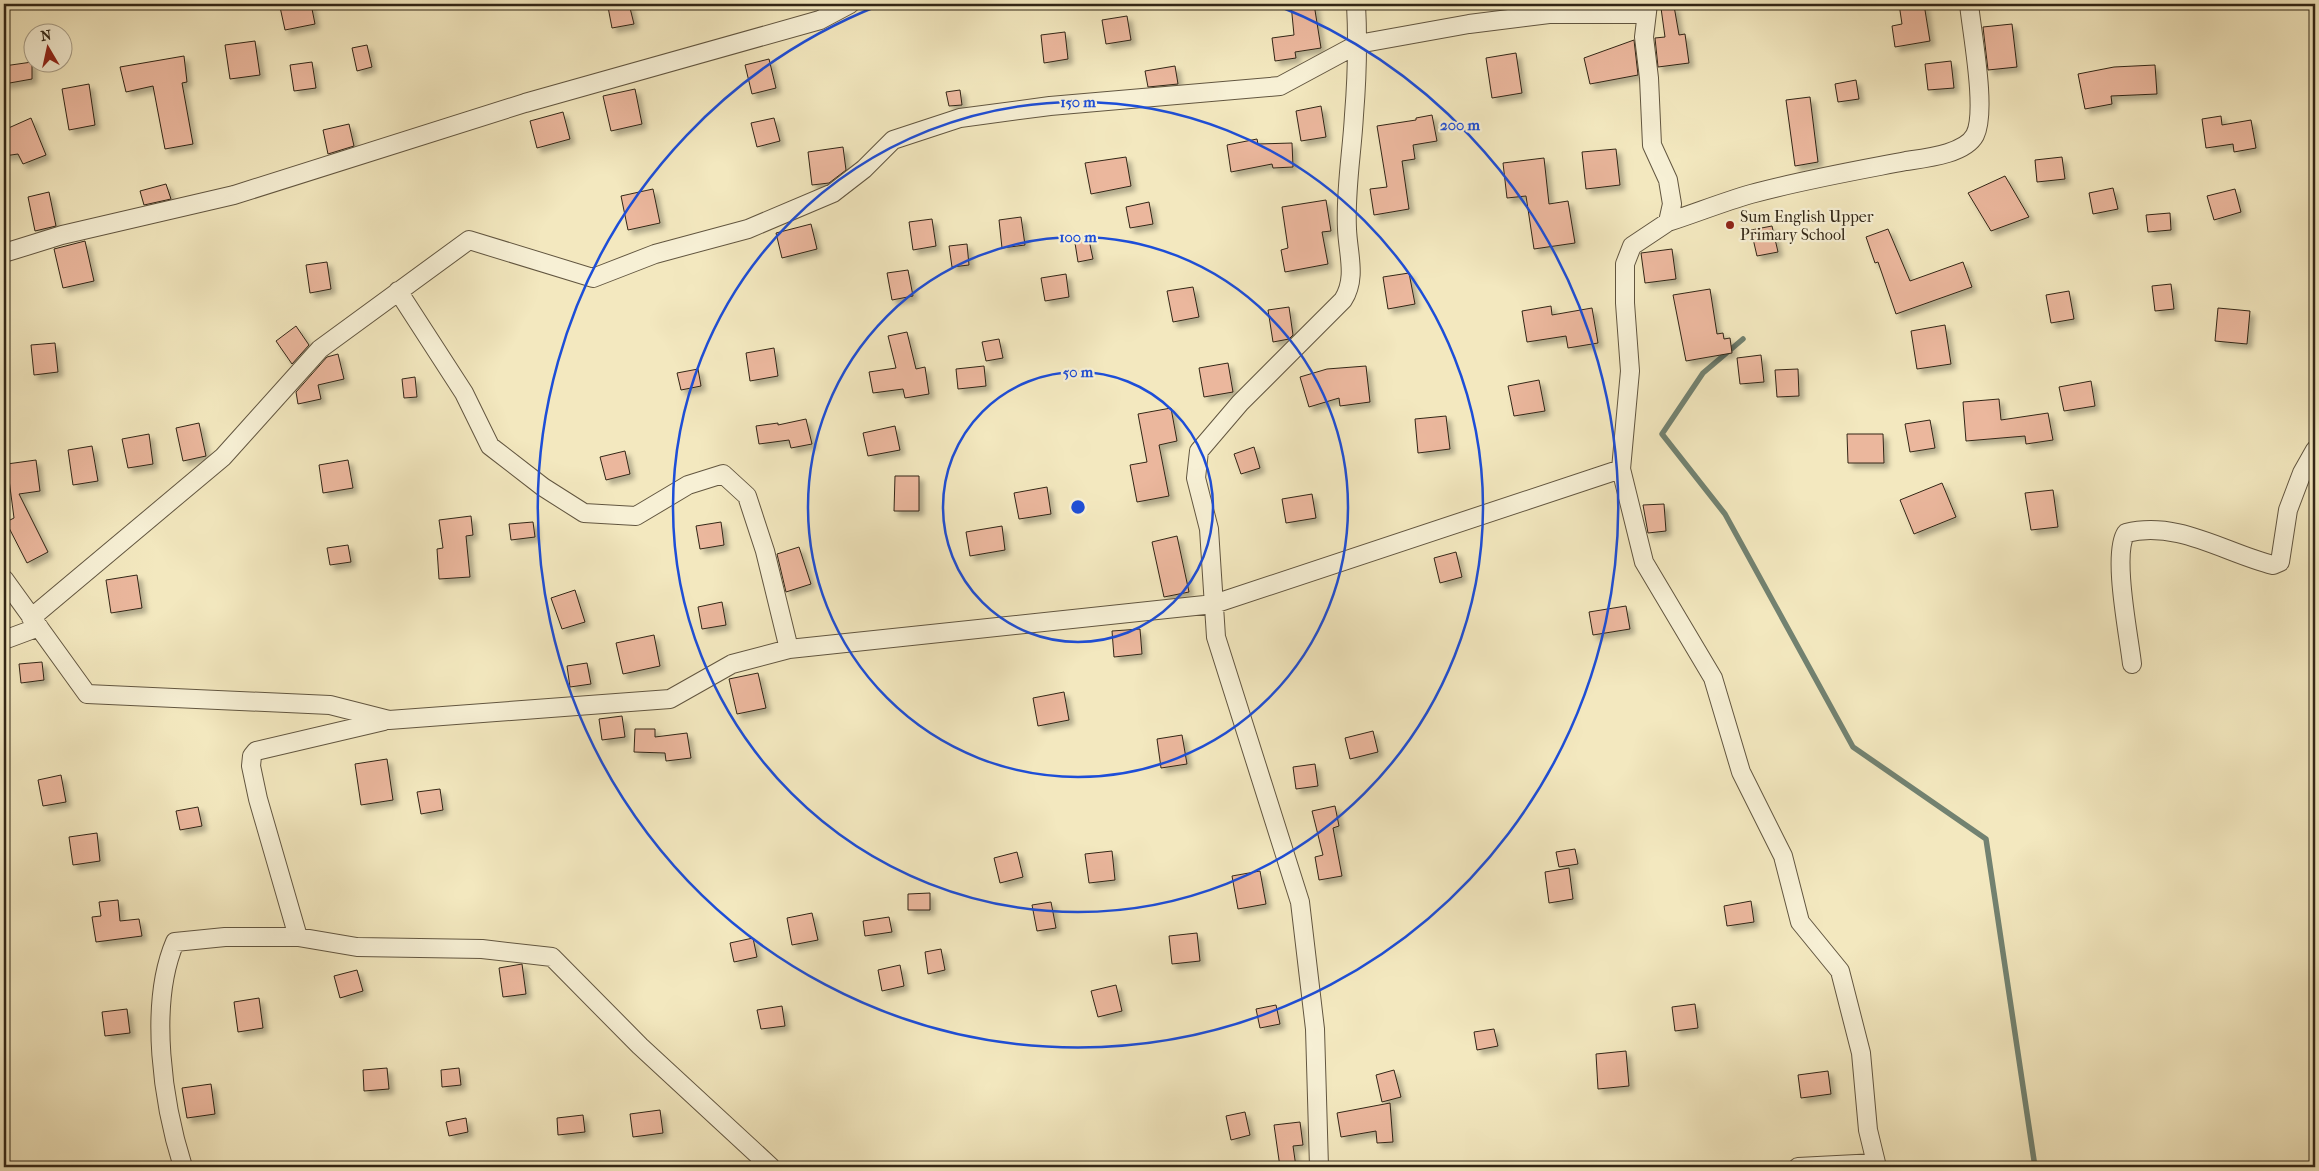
<svg xmlns="http://www.w3.org/2000/svg" width="2319" height="1171" font-family="'IM FELL French Canon',serif">
  <style>
    .lines { fill: none; stroke-linecap: round; stroke-linejoin: round }
    .stream { stroke: #728271; stroke-width: 5.5 }
    .building { fill: #ebb79d; stroke: #322616; filter: url(#shadow) }
    .minor-casing { stroke: #625640; stroke-width: 20 }
    .minor { stroke: #f7f0d5; stroke-width: 18 }
    .ring { fill: none; stroke: #1d4ed8; stroke-width: 2.5 }
    .poi-dot { fill: #8f2418; stroke: #f7f0d5; stroke-width: 2 }
    .labels { text-anchor: middle; dominant-baseline: central; stroke-width: 4.5; stroke-linejoin: round; paint-order: stroke }
    .poi-label { font-size: 16px; fill: #322616; stroke: #f7f0d5; text-anchor: start }
    .centre { fill: #1d4ed8; stroke: #f7f0d5; stroke-width: 2.5 }
    .ring-label { font-size: 15px; text-anchor: middle; font-weight: bold; fill: #1d4ed8; stroke: #f7f0d5; stroke-width: 4.5; stroke-linejoin: round; paint-order: stroke }
  </style>
  <defs>
    <filter id="shadow"><feDropShadow dx="4.5" dy="4.5" stdDeviation="2.5" flood-color="#0004"/></filter>
  </defs>
  <rect width="100%" height="100%" fill="#f3e8bf"/>
  <filter id="stains"><feTurbulence type="fractalNoise" baseFrequency=".004" numOctaves="4"/><feColorMatrix values="0 0 0 0 .2 0 0 0 0 .09 0 0 0 0 .02 0 0 0 .5 -.17"/></filter>
  <radialGradient id="worn" r=".72"><stop offset=".6" stop-color="#630" stop-opacity="0"/><stop offset="1" stop-color="#630" stop-opacity=".3"/></radialGradient>
  <g class="lines">
    <path class="stream" d="M1743,339l-40,34 -41,61 63,80 128,233 133,92 49,328"/>
  </g>
  <path class="building" d="M298,4h13l4,20 -30,6 -5,-23z
    M623,4h6l5,20 -22,4 -4,-21z
    M1291,4h23l7,44 -26,4 1,6 -21,3 -3,-23 22,-3z
    M1899,4h25l6,37 -35,6 -3,-21 10,-2z
    M1674,6l5,29 6,-1 4,29 -31,4 -3,-29 10,-1 -4,-29z
    M1127,16l4,24 -25,4 -4,-24z
    M2012,24l5,43 -29,3 -5,-43z
    M1065,32l3,27 -24,4 -3,-28z
    M1634,40l4,35 -48,9 -6,-26z
    M255,41l5,34 -30,4 -5,-34z
    M367,45l5,22 -15,4 -5,-23z
    M1516,53l6,40 -30,5 -6,-40z
    M184,56l3,26 -5,1 11,61 -28,5 -12,-63 -27,6 -6,-25z
    M769,59l7,29 -24,6 -7,-29z
    M1951,61l3,27 -26,2 -3,-26z
    M32,62v17l-28,5v-18z
    M312,62l4,26 -22,3 -4,-26z
    M2155,65l2,29 -46,2 1,8 -27,5 -7,-35 36,-7z
    M1175,66l3,18 -30,3 -3,-16z
    M1856,80l3,19 -21,3 -3,-18z
    M89,84l6,41 -26,5 -7,-41z
    M635,89l7,35 -31,7 -8,-35z
    M960,90l2,15 -13,1 -3,-14z
    M1810,97l8,65 -23,4 -9,-66z
    M1321,106l5,31 -25,4 -5,-30z
    M563,112l7,27 -33,9 -7,-27z
    M1432,115l5,26 -24,4 2,14 -13,2 7,48 -35,6 -4,-26 17,-2 -10,-61 39,-6v-2z
    M2221,116l1,9 29,-5 5,28 -22,4 -1,-8 -27,4 -4,-29z
    M31,118l15,37 -23,9 -5,-10 -14,2v-26z
    M774,118l6,23 -23,6 -6,-24z
    M349,124l5,22 -26,8 -5,-24z
    M1257,139l1,5 34,-1 1,24 -20,1 -1,-4 -41,8 -4,-27z
    M843,147l3,23 -17,13 -17,2 -4,-33z
    M1616,149l4,36 -34,4 -4,-37z
    M1126,157l5,29 -40,8 -6,-31z
    M2062,157l3,22 -28,3 -2,-22z
    M1544,158l5,46 19,-3 7,42 -41,6 -8,-53 -19,2 -4,-35z
    M2005,176l24,41 -38,14 -23,-38z
    M166,184l5,15 -27,6 -4,-14z
    M2113,188l5,21 -25,5 -4,-21z
    M653,189l7,34 -32,7 -7,-34z
    M2235,189l6,23 -27,8 -7,-24z
    M49,192l7,34 -21,5 -7,-34z
    M1326,200l5,31 -9,1 6,32 -43,8 -4,-22 7,-2 -6,-41z
    M1149,202l4,22 -23,4 -4,-21z
    M2170,213l1,17 -23,2 -2,-17z
    M1021,217l4,28 -23,3 -3,-28z
    M932,219l4,27 -23,4 -4,-28z
    M811,224l6,25 -35,9 -6,-25z
    M1772,226l6,26 -21,4 -6,-26z
    M1888,229l22,52 53,-19 9,25 -76,27 -18,-52 -3,1 -9,-26z
    M1089,240l4,19 -15,3 -3,-19z
    M85,241l9,40 -31,7 -9,-39z
    M967,244l2,21 -17,2 -3,-21z
    M1672,249l4,30 -31,4 -4,-30z
    M327,262l4,27 -21,4 -4,-28z
    M908,270l5,26 -21,4 -5,-27z
    M1409,273l6,31 -27,5 -5,-32z
    M1066,274l3,23 -24,4 -4,-23z
    M2171,284l3,25 -19,2 -3,-25z
    M1193,287l6,30 -26,5 -6,-31z
    M1710,289l7,45 6,-1 1,6 6,-1 2,15 -46,8 -13,-66z
    M2069,291l5,28 -23,4 -5,-28z
    M1551,306l1,9 40,-7 6,35 -30,5 -2,-12 -39,6 -5,-31z
    M1289,307l4,28 -4,4 -16,3 -5,-32z
    M2218,308l32,3 -3,33 -32,-3z
    M1945,325l6,39 -34,5 -6,-38z
    M296,326l13,19 -17,19 -16,-23z
    M907,332l9,37 9,-2 4,27 -24,4 -2,-9 -30,4 -4,-21 27,-4 -8,-32z
    M999,339l4,19 -17,3 -4,-19z
    M55,343l3,29 -24,3 -3,-30z
    M774,348l4,28 -28,5 -4,-28z
    M338,354l6,25 -26,6 3,14 -23,5 -2,-12 31,-35z
    M1761,355l3,27 -24,2 -3,-26z
    M1228,363l5,29 -29,5 -5,-29z
    M984,366l2,20 -28,3 -2,-20z
    M1366,366l4,36 -30,4 -1,-8 -30,9 -9,-30 27,-8z
    M698,369l3,17 -20,4 -4,-17z
    M1798,369l1,27 -22,1 -2,-27z
    M415,377l2,20 -13,1 -2,-19z
    M1539,380l6,31 -31,5 -6,-30z
    M2091,381l4,25 -31,5 -5,-24z
    M1999,399l2,21 47,-7 5,27 -27,4 -1,-8 -59,5 -3,-39z
    M1171,408l6,33 -18,4 10,51 -32,6 -7,-37 17,-3 -9,-48z
    M1446,416l4,33 -32,4 -3,-34z
    M806,419l6,25 -21,4 -2,-8 -30,4 -3,-18 22,-3v2z
    M1930,420l5,28 -25,4 -5,-28z
    M199,423l7,33 -23,5 -7,-33z
    M895,426l5,24 -32,6 -5,-23z
    M149,434l4,30 -25,4 -6,-29z
    M1847,434h36l1,29h-36z
    M92,446l6,35 -25,4 -5,-35z
    M1254,447l6,21 -19,6 -7,-20z
    M625,451l5,23 -24,6 -6,-23z
    M36,460l4,31 -21,3 29,58 -21,11 -21,-41 8,-4 -7,-54z
    M348,460l5,28 -30,5 -4,-28z
    M895,476h24v35h-25z
    M1942,483l14,34 -42,17 -14,-34z
    M1047,487l4,27 -32,5 -5,-26z
    M2053,490l5,37 -27,3 -6,-37z
    M1312,494l4,24 -30,5 -4,-24z
    M1664,504l2,27 -18,2 -5,-28z
    M471,516l2,19 -7,1 4,41 -31,2 -2,-30 6,-1 -4,-28z
    M533,522l2,15 -24,3 -2,-16z
    M721,522l3,23 -24,4 -4,-23z
    M1002,526l3,24 -35,6 -4,-24z
    M1177,536l12,56 -25,5 -12,-55z
    M348,545l3,17 -21,3 -3,-17z
    M799,547l12,37 -25,8 -9,-38z
    M1456,552l6,25 -22,6 -6,-25z
    M137,575l5,33 -31,5 -5,-33z
    M575,590l10,32 -23,7 -11,-31z
    M722,602l4,23 -24,4 -4,-22z
    M1626,606l4,23 -37,6 -4,-23z
    M1140,629l2,25 -28,3 -2,-26z
    M654,635l6,31 -37,8 -7,-31z
    M42,662l2,18 -23,3 -2,-19z
    M587,663l4,21 -21,3 -3,-21z
    M758,673l8,35 -29,6 -8,-35z
    M1064,692l5,28 -31,6 -5,-28z
    M622,716l3,21 -23,3 -3,-21z
    M635,729h20v8l32,-4 4,25 -25,3 -1,-8 -31,-1z
    M1373,731l5,21 -28,7 -5,-21z
    M1182,735l5,29 -26,4 -4,-29z
    M387,759l6,41 -32,5 -6,-41z
    M1315,764l3,22 -22,3 -3,-22z
    M61,775l5,27 -23,4 -5,-26z
    M440,789l3,21 -22,4 -4,-22z
    M1335,806l4,20 -6,2 9,48 -23,4 -4,-23 8,-2 -11,-44z
    M198,807l4,19 -22,4 -4,-19z
    M97,833l3,28 -27,4 -4,-28z
    M1575,849l3,15 -19,3 -3,-15z
    M1112,851l3,29 -26,3 -4,-29z
    M1017,852l6,25 -23,6 -6,-25z
    M1569,868l4,31 -24,4 -4,-31z
    M1260,871l6,33 -28,5 -6,-33z
    M930,893v17h-22v-16z
    M118,900l2,21 19,-2 3,17 -46,6 -4,-25 9,-1 -2,-14z
    M1751,901l3,21 -27,4 -3,-20z
    M1051,902l5,26 -19,3 -5,-26z
    M812,913l6,27 -26,5 -5,-27z
    M889,917l3,15 -27,4 -2,-15z
    M1197,933l3,28 -28,3 -3,-28z
    M753,938l4,19 -23,5 -4,-19z
    M941,949l4,21 -17,4 -3,-22z
    M522,964l4,30 -23,3 -4,-29z
    M900,965l4,21 -22,5 -4,-21z
    M357,970l6,21 -23,7 -6,-22z
    M1116,985l6,26 -24,6 -7,-26z
    M259,998l4,30 -25,4 -4,-30z
    M1695,1004l3,24 -23,3 -3,-24z
    M1276,1005l4,19 -20,4 -4,-19z
    M782,1006l3,20 -24,3 -4,-19z
    M127,1009l3,24 -25,3 -3,-24z
    M1494,1029l4,17 -21,4 -3,-18z
    M1626,1051l3,35 -31,3 -2,-35z
    M387,1068l2,21 -25,2 -1,-21z
    M459,1068l2,17 -19,2 -1,-17z
    M1394,1070l7,27 -19,5 -6,-27z
    M1828,1071l3,23 -30,4 -3,-23z
    M211,1084l4,30 -28,4 -5,-30z
    M1390,1103l3,39 -16,1 -1,-12 -35,6 -4,-24z
    M660,1110l3,23 -30,4 -3,-23z
    M1245,1112l5,23 -19,5 -5,-24z
    M583,1115l2,17 -27,3 -1,-17z
    M466,1118l2,14 -19,4 -3,-14z
    M1300,1122l3,23 -10,1 3,21h-16l-6,-42z"/>
  <g class="lines">
    <g class="minor-casing">
      <path id="minor" d="M1648,4l-4,33 5,41 3,67 16,35 4,24 -4,18 -36,24 -7,18v39l5,68 -9,98 23,93 69,116 28,94 42,84 17,66 40,49 21,82 7,77 9,37
        M1668,222c28,-9 55,-20 83,-28 51,-14 103,-23 155,-33 20,-3 59,-7 69,-26 12,-24 -3,-101 -6,-131
        M4,253l58,-18 172,-40 291,-92 295,-83 30,-16
        M398,291l66,102 26,53 53,41 41,26 52,3 52,-31 35,-11 24,22 18,55 24,98
        M4,579l83,115 243,11 59,15 281,-21 62,-35 57,-15 425,-45 407,-135
        M31,618l192,-161 97,-108 149,-109 124,38 62,-24 93,-25 85,-36 31,-24 29,-29 67,-22 90,-12 230,-20 78,-42 111,-20 80,-10h96
        M4,640l35,-13
        M2132,664c-3,-28 -20,-110 -6,-131 52,-13 99,20 147,32l7,-3 8,-52 14,-37 13,-23
        M384,721l-128,30 -4,5 -1,10 7,33 40,138 59,10 125,2 70,8 88,89 131,121
        M183,1167c-20,-63 -35,-162 -8,-225l50,-5h73
        M1319,1167l-4,-138 -15,-127 -84,-265 -7,-108 -13,-51 3,-27 41,-48 103,-103c14,-22 5,-46 4,-71 -2,-38 5,-76 7,-114 3,-37 4,-74 2,-111
        M1798,1167l78,-4"/>
    </g>
    <use href="#minor" class="minor"/>
  </g>
  <g class="ring">
    <circle cx="1078" cy="507" r="135"/>
    <circle cx="1078" cy="507" r="270"/>
    <circle cx="1078" cy="507" r="405"/>
    <path d="M1276 5A540 540 0 1 1 880 5"/>
  </g>
  <circle class="poi-dot" cx="1730" cy="225" r="5"/>
  <g class="labels">
    <g class="poi-label">
      <text x="1740" y="216">Sum English Upper<tspan x="1740" dy="18">Primary School</tspan></text>
    </g>
  </g>
  <circle cx="1078" cy="507" r="8" class="centre"/>
  <g class="ring-label">
    <text x="1078" y="107">150 m</text>
    <text x="1460" y="130">200 m</text>
    <text x="1078" y="242">100 m</text>
    <text x="1078" y="377">50 m</text>
  </g>
  <rect width="2319" height="1171" fill="none" stroke="#f3e8bf" stroke-width="20"/>
  <rect x="5" y="5" width="2309" height="1161" fill="none" stroke="#322616" stroke-width="2.5"/>
  <rect x="10" y="10" width="2299" height="1151" fill="none" stroke="#322616"/>
  <g transform="translate(48 48) rotate(351)"><circle r="24" fill="#f7f0d5" stroke="#a89f89"/>
  <path d="M0-4L9 19L0 12L-9 19Z" fill="#8f2418"/>
  <text y="-8" font-size="14" font-weight="bold" text-anchor="middle" fill="#322616">N</text>
  </g>
  <rect width="100%" height="100%" filter="url(#stains)"/>
  <rect width="100%" height="100%" fill="url(#worn)"/>
</svg>
